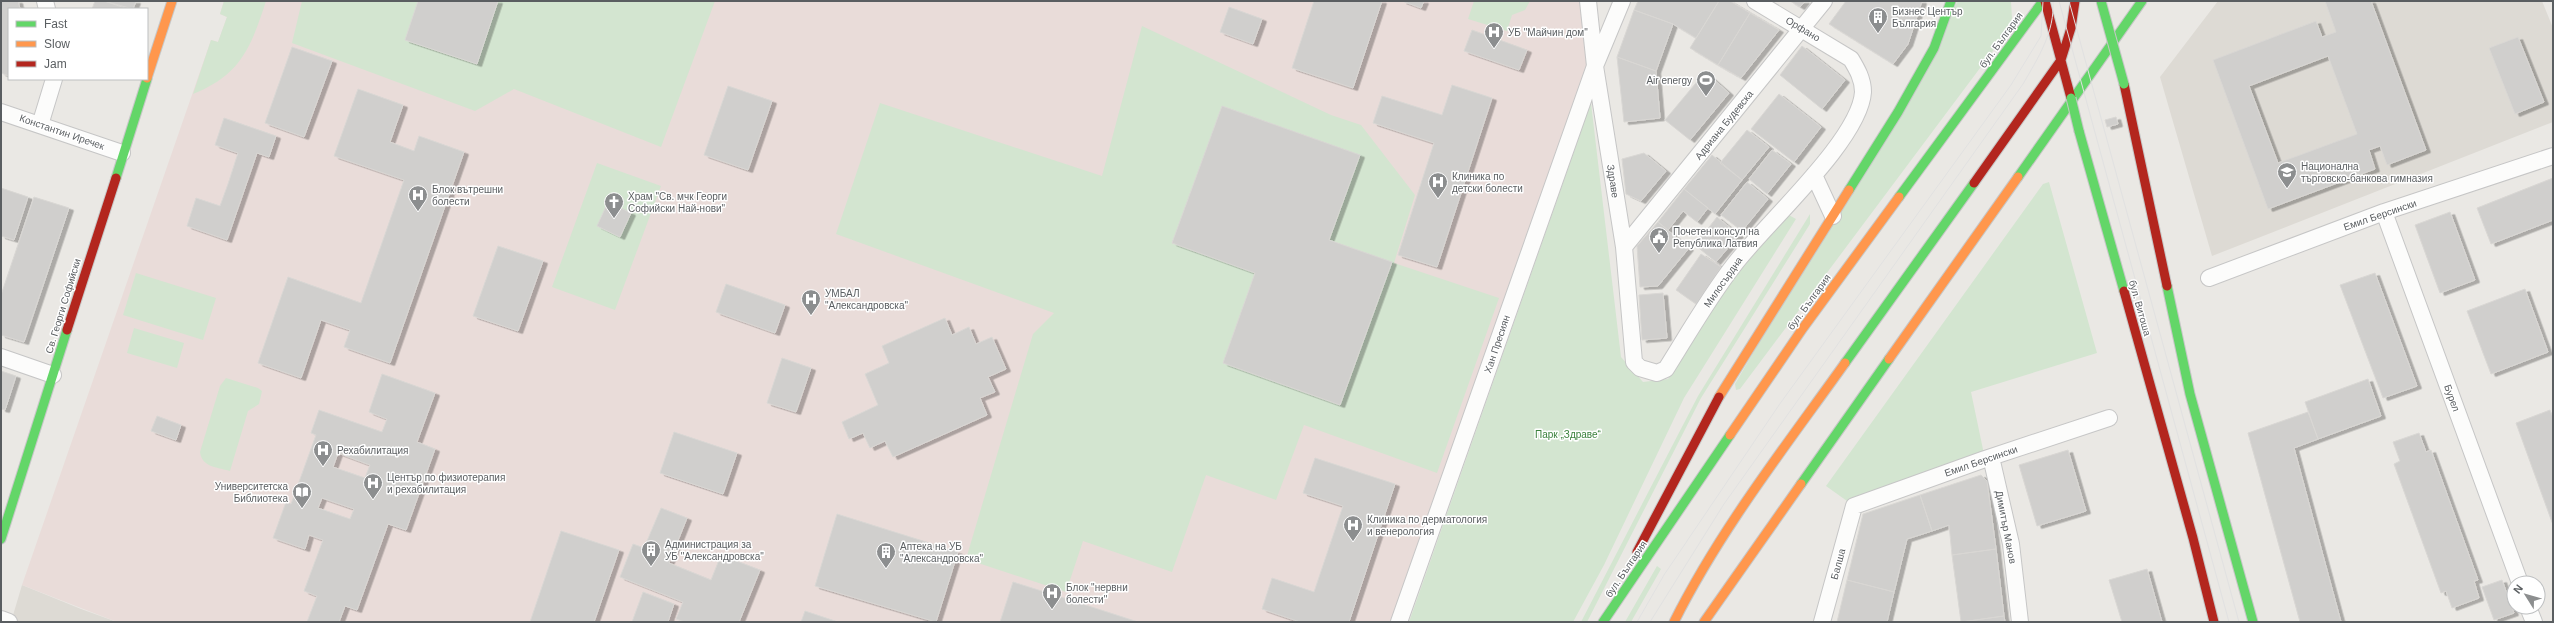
<svg xmlns="http://www.w3.org/2000/svg" width="2554" height="623" font-family="Arial,sans-serif">
  <style>
    .education { fill: #dddad4 }
    .medical { fill: #e9dcd9 }
    .green { fill: #d3e5d0 }
    .building { fill: #d0cfcd; stroke: #d9d7d4; fill-rule: evenodd; filter: url(#shadow) }
    .lines { fill: none; stroke-linecap: round; stroke-linejoin: round }
    .street-casing { stroke: #c6c6c6; stroke-width: 18 }
    .fast-casing { stroke: #c7c7c7; stroke-width: 11 }
    .slow-casing { stroke: #c7c7c7; stroke-width: 11 }
    .jam-casing { stroke: #c7c7c7; stroke-width: 11 }
    .street { stroke: #fcfcfb; stroke-width: 16 }
    .fast { stroke: #63d668; stroke-width: 9 }
    .slow { stroke: #ff974d; stroke-width: 9 }
    .jam { stroke: #b3261e; stroke-width: 9 }
    .tram { stroke: #e1e1e1; stroke-width: 1 }
    .fast-bridge-casing { stroke: #c7c7c7; stroke-width: 11; stroke-linecap: butt }
    .fast-bridge { stroke: #63d668; stroke-width: 9 }
    .labels { text-anchor: middle; dominant-baseline: central; stroke-width: 3; stroke-linejoin: round; paint-order: stroke }
    .poi-label { font-size: 10px; fill: #5a5e61; stroke: #fff; text-anchor: start }
    .street-label { font-size: 10px; fill: #5a5e61; stroke: #fff }
    .park-label { font-size: 10px; fill: #3a813c; stroke: #fff }
  </style>
  <defs>
    <filter id="shadow"><feDropShadow dx="4.5" dy="2.5" stdDeviation="0" flood-color="#0004"/></filter>
  </defs>
  <rect width="100%" height="100%" fill="#eae8e4"/>
  <path class="education" d="M2218,1h324l11,27v94l-341,134 -52,-179z
    M22,585l59,24 36,13h-106z"/>
  <path class="medical" d="M224,1h1364l7,65 -196,556h-1282l-95,-37 189,-545 7,2 9,-25 -7,-3z"/>
  <path class="green" d="M224,1h42c-15,46 -25,74 -73,93l18,-54 7,2 9,-25 -7,-3z
    M302,1h413l-54,146 -147,-58 -39,22 -183,-68z
    M1474,1h56l-5,9 -13,5 -5,16 -39,-12z
    M1958,1h53l1,18 -14,25 -258,345 -4,1 -1,-6z
    M1142,26l189,89 30,10 54,70 -21,68 105,35 -62,175 -133,-48 -28,75 -70,-25 -34,97 -89,-31 -17,51 -100,-33 67,-225 21,-21 -218,-79 44,-131 222,73z
    M1591,103l30,254 22,25 25,-3 54,-86 65,-79 9,5 -112,179 -80,167 -31,57h-164z
    M597,163l64,23 -46,124 -63,-23z
    M2049,182l48,171 -126,39 14,67 -131,47 -28,-20 217,-302z
    M1810,214v10l-109,174 -114,224h-6l117,-226z
    M136,273l80,25 -13,42 -80,-25z
    M134,328l50,15 -7,25 -50,-15z
    M226,378l32,10 4,3 -3,13 -11,7 -18,60c-14,-4 -28,-4 -30,-19l20,-66z
    M1657,566l4,3 -30,53h-6z"/>
  <path class="building" d="M1,1h17l2,8h-11v67l-8,-3z
    M95,1h9l24,8h-36z
    M104,1h32l-3,8z
    M418,1h80l-21,63 -72,-24z
    M1314,1h68l-29,87 -61,-20z
    M1402,1h22l-3,7z
    M1638,1h81l-23,37 -23,-14 -39,-14z
    M1719,1h11l20,12 -32,52 -28,-17z
    M1790,1h15l-5,6z
    M1846,1h76l-14,43 -15,20 -64,-40z
    M2325,1h46l55,149 -39,15 -7,-19 -11,4 6,19 -107,40 -55,-149 103,-39 6,16 14,-5zM2328,56l29,78 -79,29 -29,-77z
    M1229,7l33,12 -9,25 -33,-12z
    M1634,10l39,14 -17,47 -39,-14z
    M1750,13l29,17 -38,48 -23,-13z
    M1472,30l55,20 -8,20 -55,-19z
    M2518,37l26,65 -29,12 -26,-66z
    M1802,46l43,34 -23,29 -42,-34z
    M292,47l40,14 -28,76 -39,-14z
    M1617,57l39,14 4,47 -36,4z
    M1705,72l24,21 -39,47 -25,-20z
    M1452,85l40,13 -55,169 -39,-12 36,-112 -61,-20 9,-27 60,19z
    M728,86l44,15 -24,69 -44,-15z
    M358,89l45,16 -13,37 24,9 5,-15 45,16 -74,211 -46,-16 6,-17 -29,-10 -20,58 -43,-15 30,-86 73,26 43,-123 -70,-24z
    M1779,94l42,33 -27,35 -43,-33z
    M1222,106l138,49 -31,85 63,22 -52,143 -117,-42 32,-90 -83,-30z
    M2116,117l2,7 -11,3 -2,-7z
    M224,118l52,18 -7,21 -12,-4 -30,87 -40,-14 9,-28 24,8 8,-22 10,-31 -23,-8z
    M1747,130l22,17 -27,33 -22,-17z
    M1772,150l19,14 -24,30 -18,-15z
    M1644,153l22,18 -25,30 -15,-7 -4,-35z
    M1712,155l30,25 -27,34 -31,-25z
    M2553,178v42l-62,24 -14,-36z
    M1747,182l21,17 -26,32 -21,-16z
    M1,188l27,9 -14,43 -13,-4z
    M1684,189l24,19 -11,14 -14,-11 -15,19 -10,-8z
    M34,197l35,11 -45,134 -23,-7v-40z
    M608,202l23,11 -11,24 -23,-11z
    M2450,212l25,68 -35,13 -25,-68z
    M1717,217l22,18 -23,27 -21,-17z
    M1658,222l31,26 -31,38 -18,1 -3,-41z
    M498,246l45,15 -25,70 -45,-15z
    M1701,254l20,13 -25,37 -20,-14z
    M2375,273l42,113 -34,12 -43,-113z
    M726,284l59,21 -10,28 -59,-21z
    M2525,289l23,63 -57,22 -24,-63z
    M1663,293l4,45 -25,2 -3,-45z
    M945,318l7,17 17,-8 7,17 16,-7 14,32 -18,8 7,15 -15,6 7,17 -94,42 -8,-16 -15,7 -7,-15 -14,6 -7,-17 36,-17 -13,-31 24,-11 -7,-17z
    M782,358l29,10 -15,44 -29,-9z
    M1,371l15,5 -11,34 -4,-1z
    M382,374l53,19 -18,49 18,7 -29,81 -18,-6 -31,86 -12,-4 -6,16h-32l10,-26 -13,-5 19,-51 -14,-5 -4,14 -32,-11 13,-36 5,2 25,-69 -5,-2 8,-23 63,22 5,-13 -18,-7zM338,453l32,12 -5,13 -32,-11zM322,498l32,11 -4,10 -32,-11z
    M2368,379l13,37 -63,23 -13,-37z
    M2550,410l3,8v107l-37,-102z
    M2308,412l10,27 -24,9 47,174h-41l-52,-189z
    M157,416l24,9 -5,15 -25,-9z
    M674,432l63,21 -14,41 -63,-21z
    M2419,433l7,19 5,-2 47,130 -4,1 5,17 -27,10 -6,-17 -5,2 -47,-129 6,-3 -7,-19z
    M2068,450l18,61 -49,15 -18,-61z
    M1315,458l80,26 -46,138h-49l-38,-13 10,-31 42,14 29,-86 -40,-13z
    M1981,475l6,6 9,68 -44,6 -3,-30 -17,6 -12,-36z
    M1920,495l12,36 -25,8 -13,53 -47,-12 16,-66z
    M661,508l26,10 -18,45 42,17 10,-25 39,15 -21,52h-54l-9,-3 7,-17 -63,-25 13,-33 11,4z
    M837,514l121,38 -22,70 -121,-36z
    M561,531l58,19 -25,72h-64z
    M1996,549l8,67 -43,6 -9,-67z
    M2147,569l15,53h-40l-13,-42z
    M1847,580l47,12 -7,30h-50z
    M2502,580l12,33 -20,7 -12,-33z
    M1013,582l51,16 74,24h-138z
    M643,592l31,12 -6,18h-36z
    M805,611l33,11h-37z
    M2004,616l1,6h-44z"/>
  <g class="lines">
    <g class="street-casing">
      <path id="street" d="M45,1l2,8
        M1588,1l7,65 29,181 10,115 6,6 17,5 9,-4c22,-35 43,-72 68,-104 30,-40 126,-125 129,-173 0,-13 -6,-23 -12,-33l-96,-58
        M1,112l121,41
        M40,125l14,-46
        M1814,175l19,41
        M2384,212l136,371
        M1624,247l200,-246
        M2209,278l175,-66 169,-56
        M1,357l52,18
        M1991,457l20,87 9,78
        M2528,607l6,15
        M1,619l8,3
        M1399,622l196,-556 27,-65
        M1822,622l32,-116 131,-47 124,-41"/>
    </g>
    <g class="fast-casing">
      <path id="fast" d="M2079,131l45,160
        M2018,177l124,-176
        M116,178l31,-99
        M1849,190l49,-78 36,-64 17,-47
        M1899,197l144,-196
        M2167,286l23,108 63,228
        M1845,363l129,-180
        M1801,484l88,-125
        M1,539l66,-209
        M1603,622l127,-187"/>
    </g>
    <g class="slow-casing">
      <path id="slow" d="M147,78l25,-77
        M1889,359l129,-182
        M1719,397l130,-207
        M1730,435l73,-107 96,-131
        M1674,622c46,-92 111,-175 171,-259
        M1704,622l97,-138"/>
    </g>
    <g class="jam-casing">
      <path id="jam" d="M2045,1l26,97
        M2124,84l43,202
        M1974,183l87,-123 10,-32 4,-27
        M2124,291l69,247 21,84
        M67,330l49,-152
        M1637,552l82,-155"/>
    </g>
    <use href="#street" class="street"/>
    <use href="#fast" class="fast"/>
    <use href="#slow" class="slow"/>
    <use href="#jam" class="jam"/>
    <path class="tram" d="M2059,1l170,621
      M2069,1l170,621
      M1637,622l27,-47 115,-170 232,-320 30,-49 2,-35
      M1650,622l74,-118 299,-420c15,-26 32,-52 30,-83"/>
    <g class="fast-bridge-casing">
      <path id="fast-bridge" d="M2101,1l23,83
        M2071,98l8,33"/>
    </g>
    <use href="#fast-bridge" class="fast-bridge"/>
  </g>
  <defs>
    <g id="building-pin" transform="scale(1)"><path d="M0 17L-7.5 6A9.5 9.5 0 1 1 7.5 6Z" fill="#8c8e8f" stroke="#fff"/><path d="M-4-6H4V6H1V3H-1V6H-4ZM-2.5-4.3h1.7v1.8h-1.7ZM.8-4.3h1.7v1.8H.8ZM-2.5-1h1.7V.8h-1.7ZM.8-1h1.7V.8H.8Z" fill="#fff"/></g>
    <g id="hospital-pin" transform="scale(1)"><path d="M0 17L-7.5 6A9.5 9.5 0 1 1 7.5 6Z" fill="#8c8e8f" stroke="#fff"/><path d="M-5-5h3v3.5h4V-5h3V5h-3V1.5h-4V5h-3Z" fill="#fff"/></g>
    <g id="stadium-pin" transform="scale(1)"><path d="M0 17L-7.5 6A9.5 9.5 0 1 1 7.5 6Z" fill="#8c8e8f" stroke="#fff"/><path d="M0-5a6.5 5 0 1 0 0 10a6.5 5 0 1 0 0-10ZM-3.5-1.8h7v3.6h-7Z" fill="#fff"/></g>
    <g id="school-pin" transform="scale(1)"><path d="M0 17L-7.5 6A9.5 9.5 0 1 1 7.5 6Z" fill="#8c8e8f" stroke="#fff"/><path d="M0-5L7-2L0 1L-7-2ZM-4 1L0 2.5L4 1V4Q0 6-4 4Z" fill="#fff"/></g>
    <g id="church-pin" transform="scale(1)"><path d="M0 17L-7.5 6A9.5 9.5 0 1 1 7.5 6Z" fill="#8c8e8f" stroke="#fff"/><path d="M-1.2-6h2.4v3.5h3.3v2.4h-3.3V6h-2.4V-.1h-3.3v-2.4h3.3Z" fill="#fff"/></g>
    <g id="civic-pin" transform="scale(1)"><path d="M0 17L-7.5 6A9.5 9.5 0 1 1 7.5 6Z" fill="#8c8e8f" stroke="#fff"/><path d="M-.6-6.5H3V-4.5H.6V-3L4-1V1h2V6H-6V1h2V-1L-.6-3ZM-1.2 2.5V6h2.4V2.5Z" fill="#fff"/></g>
    <g id="library-pin" transform="scale(1)"><path d="M0 17L-7.5 6A9.5 9.5 0 1 1 7.5 6Z" fill="#8c8e8f" stroke="#fff"/><path d="M-6-4Q-3-5.5-.7-3.5V5Q-3 3-6 4ZM6-4Q3-5.5 .7-3.5V5Q3 3 6 4Z" fill="#fff"/></g>
  </defs>
  <g fill-rule="evenodd">
    <use href="#building-pin" x="1878" y="17"/>
    <use href="#hospital-pin" x="1494" y="32"/>
    <use href="#stadium-pin" x="1706" y="80"/>
    <use href="#school-pin" x="2287" y="172"/>
    <use href="#hospital-pin" x="1438" y="182"/>
    <use href="#hospital-pin" x="418" y="195"/>
    <use href="#church-pin" x="614" y="202"/>
    <use href="#civic-pin" x="1659" y="237"/>
    <use href="#hospital-pin" x="811" y="299"/>
    <use href="#hospital-pin" x="323" y="450"/>
    <use href="#hospital-pin" x="373" y="483"/>
    <use href="#library-pin" x="302" y="492"/>
    <use href="#hospital-pin" x="1353" y="525"/>
    <use href="#building-pin" x="651" y="550"/>
    <use href="#building-pin" x="886" y="552"/>
    <use href="#hospital-pin" x="1052" y="593"/>
  </g>
  <g class="labels">
    <g class="poi-label">
      <text x="1892" y="11">Бизнес Център<tspan x="1892" dy="12">България</tspan></text>
      <text x="1508" y="32">УБ "Майчин дом"</text>
      <text x="1692" y="80" text-anchor="end">Air energy</text>
      <text x="2301" y="166">Национална<tspan x="2301" dy="12">търговско-банкова гимназия</tspan></text>
      <text x="1452" y="176">Клиника по<tspan x="1452" dy="12">детски болести</tspan></text>
      <text x="432" y="189">Блок вътрешни<tspan x="432" dy="12">болести</tspan></text>
      <text x="628" y="196">Храм "Св. мчк Георги<tspan x="628" dy="12">Софийски Най-нови"</tspan></text>
      <text x="1673" y="231">Почетен консул на<tspan x="1673" dy="12">Република Латвия</tspan></text>
      <text x="825" y="293">УМБАЛ<tspan x="825" dy="12">"Александровска"</tspan></text>
      <text x="337" y="450">Рехабилитация</text>
      <text x="387" y="477">Център по физиотерапия<tspan x="387" dy="12">и рехабилитация</tspan></text>
      <text x="288" y="486" text-anchor="end">Университетска<tspan x="288" dy="12">Библиотека</tspan></text>
      <text x="1367" y="519">Клиника по дерматология<tspan x="1367" dy="12">и венерология</tspan></text>
      <text x="665" y="544">Администрация за<tspan x="665" dy="12">УБ "Александровска"</tspan></text>
      <text x="900" y="546">Аптека на УБ<tspan x="900" dy="12">"Александровска"</tspan></text>
      <text x="1066" y="587">Блок "нервни<tspan x="1066" dy="12">болести"</tspan></text>
    </g>
    <g class="street-label">
      <text transform="translate(1803 29) rotate(31)">Орфано</text>
      <text transform="translate(2001 40) rotate(-54)">бул. България</text>
      <text transform="translate(1724 125) rotate(-51)">Адриана Будевска</text>
      <text transform="translate(62 132) rotate(19)">Константин Иречек</text>
      <text transform="translate(1613 181) rotate(81)">Здраве</text>
      <text transform="translate(2380 215) rotate(-19)">Емил Берсински</text>
      <text transform="translate(1723 282) rotate(-55)">Милосърдна</text>
      <text transform="translate(1809 302) rotate(-54)">бул. България</text>
      <text transform="translate(63 306) rotate(-73)">Св. Георги Софийски</text>
      <text transform="translate(2140 308) rotate(74)">бул. Витоша</text>
      <text transform="translate(1497 344) rotate(-71)">Хан Пресиян</text>
      <text transform="translate(2452 398) rotate(70)">Бурел</text>
      <text transform="translate(1981 461) rotate(-19)">Емил Берсински</text>
      <text transform="translate(2006 527) rotate(79)">Димитър Манов</text>
      <text transform="translate(1838 564) rotate(-75)">Балша</text>
      <text transform="translate(1626 569) rotate(-56)">бул. България</text>
    </g>
    <g class="park-label">
      <text x="1568" y="434">Парк „Здраве“</text>
    </g>
  </g>
  <rect width="2554" height="623" fill="none" stroke="#5a5e61" stroke-width="4"/>
  <rect x="8" y="8" width="140" height="72" fill="#ffffff" stroke="#bdbfc0"/>
  <rect x="16" y="21" width="20" height="6" fill="#63d668" stroke="#bdbfc0"/>
  <text x="44" y="28" font-size="12" fill="#5a5e61">Fast</text>
  <rect x="16" y="41" width="20" height="6" fill="#ff974d" stroke="#bdbfc0"/>
  <text x="44" y="48" font-size="12" fill="#5a5e61">Slow</text>
  <rect x="16" y="61" width="20" height="6" fill="#b3261e" stroke="#bdbfc0"/>
  <text x="44" y="68" font-size="12" fill="#5a5e61">Jam</text>
  <g transform="translate(2526 595) rotate(307)"><circle r="19" fill="#ffffff" stroke="#bdbfc0"/>
  <path d="M0-3L7 15L0 10L-7 15Z" fill="#8c8e8f"/>
  <text y="-6" font-size="11" font-weight="bold" text-anchor="middle" fill="#5a5e61">N</text>
  </g>
</svg>
